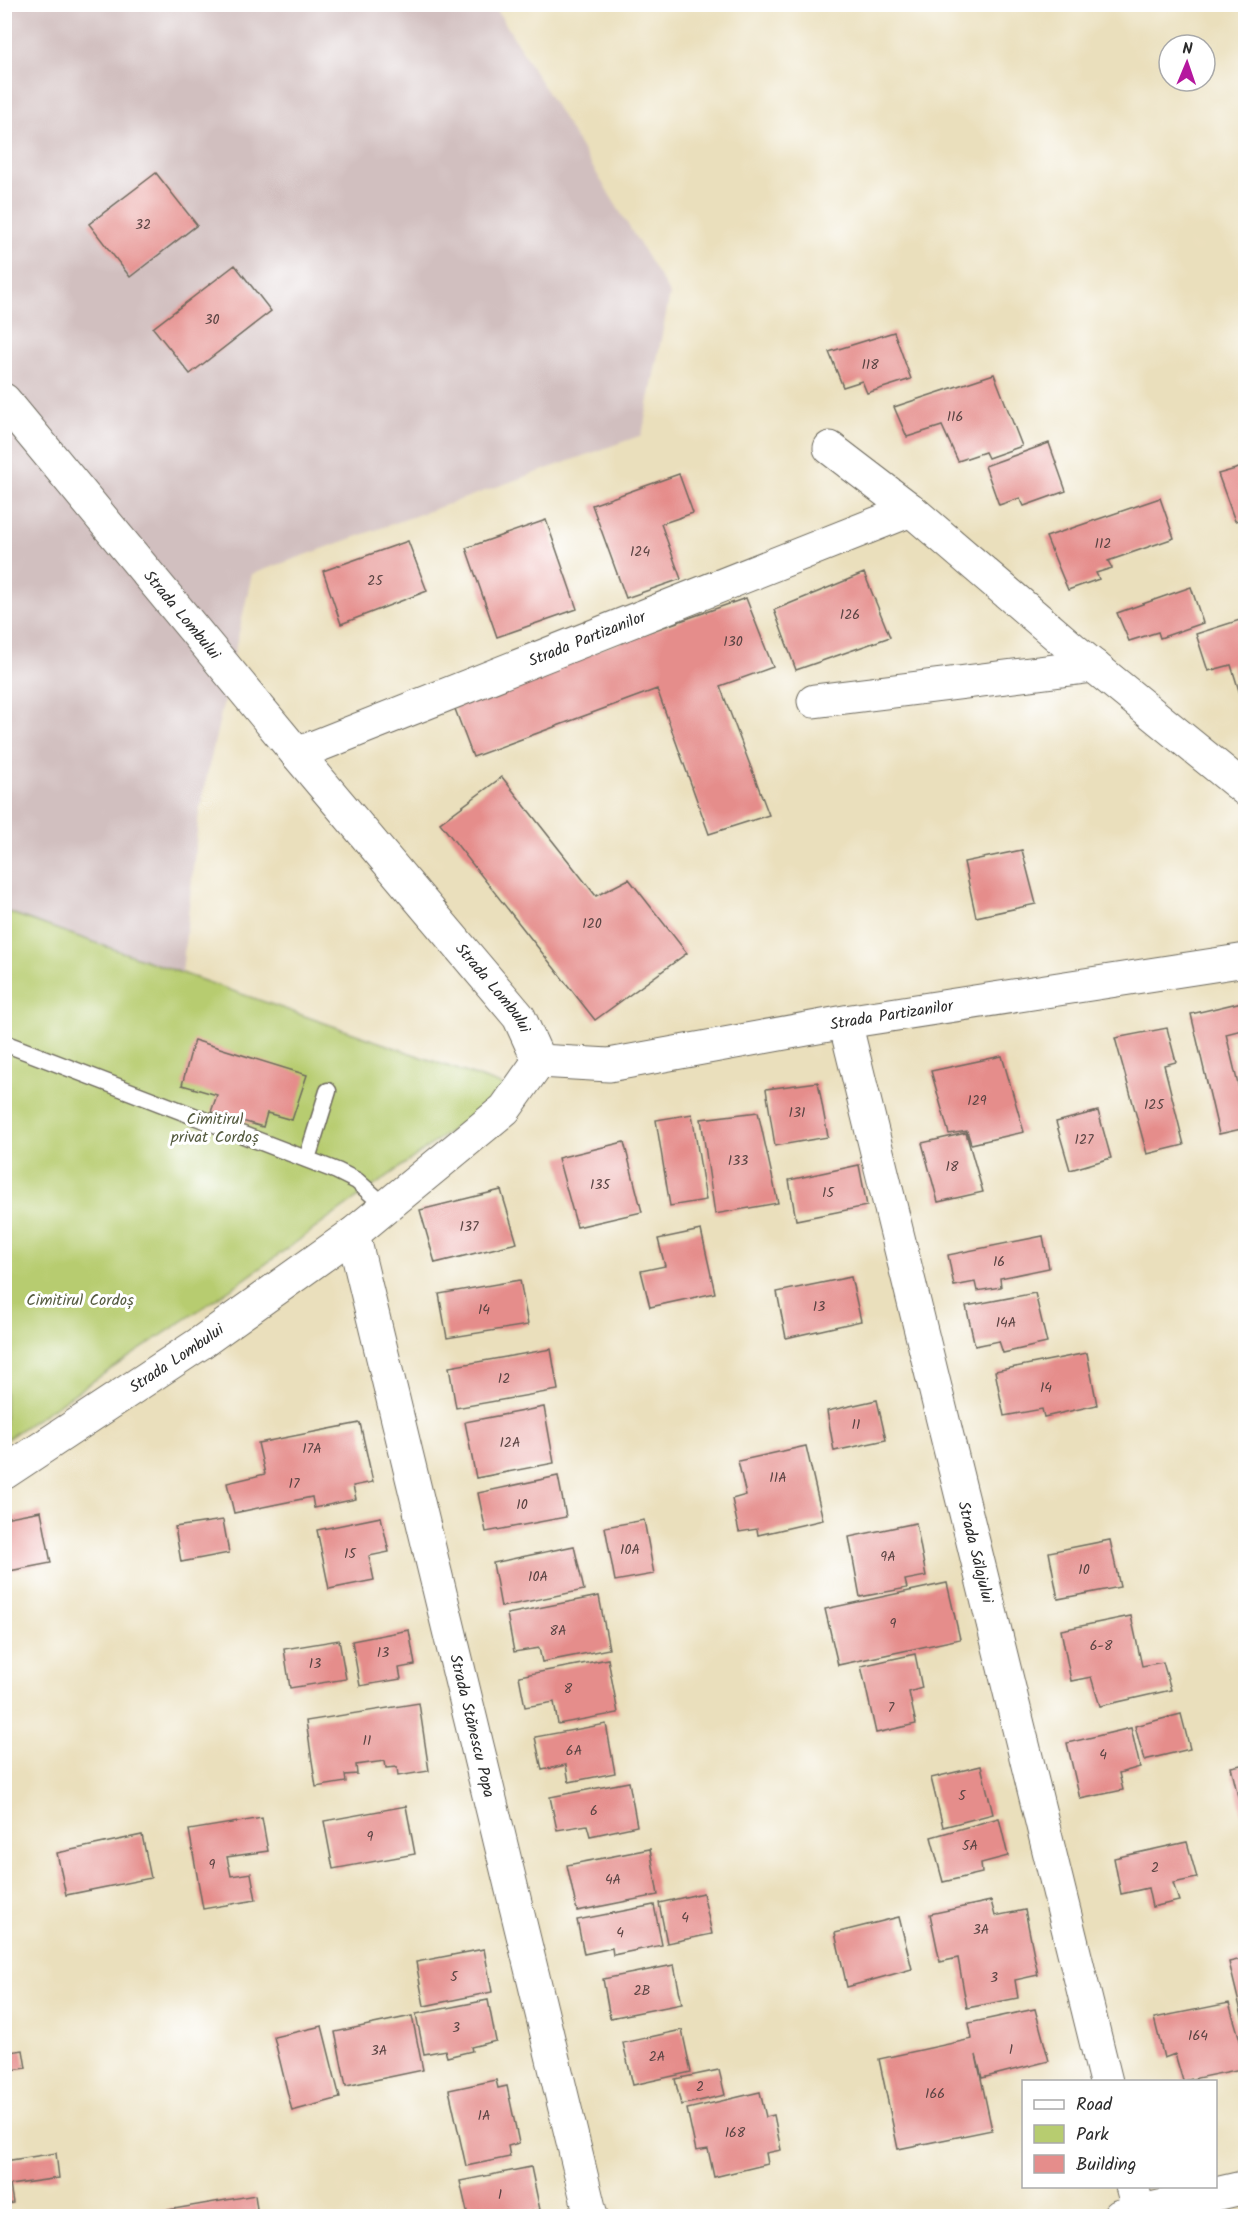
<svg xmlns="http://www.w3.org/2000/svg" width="1250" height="2221" font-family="Kalam,sans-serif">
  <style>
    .industrial { fill: #d1bfbf }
    .green { fill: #b7cc70; stroke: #717c4e; stroke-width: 1.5 }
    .building { fill: #e58d8b }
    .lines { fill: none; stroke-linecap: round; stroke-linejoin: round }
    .lane-casing { stroke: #6e6a5e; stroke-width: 19 }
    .street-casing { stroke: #6e6a5e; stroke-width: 35 }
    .secondary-casing { stroke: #6e6a5e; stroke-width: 35 }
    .primary-casing { stroke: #6e6a5e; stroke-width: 35 }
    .lane { stroke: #fff; stroke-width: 16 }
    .street { stroke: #fff; stroke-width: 33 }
    .secondary { stroke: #fff; stroke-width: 33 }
    .primary { stroke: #fff; stroke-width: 33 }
    .labels { text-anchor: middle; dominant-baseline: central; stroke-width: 6; stroke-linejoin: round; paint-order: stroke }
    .number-label { font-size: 14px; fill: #5a4443 }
    .street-label { font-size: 16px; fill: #2b2b2b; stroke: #fff }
    .park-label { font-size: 16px; fill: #555b40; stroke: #fff }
  </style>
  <rect width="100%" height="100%" fill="#fff"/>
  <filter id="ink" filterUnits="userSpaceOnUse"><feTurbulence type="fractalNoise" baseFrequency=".0167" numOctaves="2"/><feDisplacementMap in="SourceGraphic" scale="12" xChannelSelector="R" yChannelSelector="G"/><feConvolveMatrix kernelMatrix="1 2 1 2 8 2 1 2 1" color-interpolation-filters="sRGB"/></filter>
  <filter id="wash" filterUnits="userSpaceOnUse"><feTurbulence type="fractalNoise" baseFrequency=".008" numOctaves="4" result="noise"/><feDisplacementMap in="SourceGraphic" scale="24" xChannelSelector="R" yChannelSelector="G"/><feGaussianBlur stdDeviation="1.35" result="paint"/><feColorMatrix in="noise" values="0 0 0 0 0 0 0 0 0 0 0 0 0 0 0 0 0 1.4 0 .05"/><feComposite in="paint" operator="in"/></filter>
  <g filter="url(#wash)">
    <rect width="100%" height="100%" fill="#eadfbc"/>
    <path class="industrial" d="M5,5h489l176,289 -28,141 -390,139 -53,238 -38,359 -156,60z"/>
    <path class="green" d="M5,911l505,177 -272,196 -233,156z"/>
    <g id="blocks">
      <path class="building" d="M156,173l41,52 -67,52 -41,-53z
        M235,265l36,46 -81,63 -37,-46z
        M894,332l17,47 -44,14 -5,-12 -19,6 -14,-35z
        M994,374l28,72 -34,12 -3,-6 -27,9 -16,-35 -35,11 -13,-30z
        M1049,443l17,48 -42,15 -4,-8 -21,7 -14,-39z
        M1246,466v52l-11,3 -17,-47z
        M679,474l14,39 -32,11 20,55 -55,19 -34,-93z
        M1160,498l14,40 -66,23 4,7 -16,5 3,6 -31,11 -22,-53z
        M546,520l31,89 -80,28 -31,-89z
        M408,541l19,50 -86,33 -18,-53z
        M864,573l26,64 -94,33 -22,-60z
        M1191,587l12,36 -43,15 -2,-6 -29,9 -12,-28z
        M746,598l27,69 -53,19 49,129 -60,19 -52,-145 -184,68 -21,-56z
        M1246,618v92h-1l-14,-45 -23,6 -12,-37z
        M502,777l94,119 33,-17 58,74 -92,67 -155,-197z
        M1022,850l14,54 -60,13 -12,-55z
        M1242,1002l4,13v14l-20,5 20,84v10l-27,6 -28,-120z
        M1167,1028l9,34 -12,3 20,80 -37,9 -32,-116z
        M194,1040l113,35 -15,45 -25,-7 -4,14 -52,-15 6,-17 -35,-10z
        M1002,1056l22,76 -53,12 -4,-13 -18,3 -18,-63z
        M818,1082l10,55 -53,9 -9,-57z
        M1098,1111l13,47 -41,12 -14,-48z
        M758,1112l20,91 -63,11 -14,-95z
        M692,1114l14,86 -36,6 -14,-86z
        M966,1133l17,59 -45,10 -16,-59z
        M624,1142l18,70 -65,15 -19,-69z
        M859,1165l8,41 -71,14 -7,-40z
        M501,1190l16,53 -82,20 -15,-53z
        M701,1230l14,63 -65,14 -9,-36 24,-5 -7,-27z
        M1043,1236l6,32 -49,10 1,9 -24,4 -2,-9 -21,4 -6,-31z
        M851,1277l10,44 -75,17 -9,-46z
        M520,1280l8,45 -81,13 -8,-44z
        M1035,1293l12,50 -44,10 -4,-12 -24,5 -9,-40z
        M551,1349l7,41 -102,18 -7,-41z
        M1087,1353l10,52 -53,12 -2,-8 -38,7 -9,-45z
        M877,1400l9,40 -52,11 -7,-40z
        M544,1407l10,56 -78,15 -11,-56z
        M360,1423l13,59 -20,4 3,13 -42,9 -2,-11 -78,16 -7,-30 38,-9 -7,-31z
        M806,1446l17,74 -65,15 -1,-6 -18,3 -7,-33 14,-4 -8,-34z
        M558,1476l8,41 -80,15 -8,-39z
        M41,1511l10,52 -47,9v-54z
        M381,1517l8,35 -20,4 5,24 -45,9 -12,-59z
        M223,1520l6,33 -48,9 -6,-35z
        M644,1520l10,54 -39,7 -10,-54z
        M916,1523l10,53 -21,4 2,8 -47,9 -11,-60z
        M1110,1540l10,47 -62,12 -9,-47z
        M574,1546l10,44 -83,17 -8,-44z
        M947,1583l13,56 -122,26 -13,-56z
        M599,1596l10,53 -67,13 -3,-14 -25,4 -7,-38z
        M1131,1616l11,50 21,-4 8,28 -71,16 -9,-29 -20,4 -10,-51z
        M409,1630l6,35 -16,3 2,11 -41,7 -8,-45z
        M339,1640l7,39 -56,9 -6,-39z
        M915,1654l7,34 -13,4 7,32 -40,9 -15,-67z
        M608,1659l10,54 -60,11 -4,-22 -29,5 -6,-31z
        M419,1703l10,68 -31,5 -1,-9 -11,1 -1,-7 -29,4 1,9 -12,1 1,7 -30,5 -10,-66z
        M1181,1714l9,35 -46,11 -9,-34z
        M606,1724l9,49 -46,9 -3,-17 -24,5 -7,-33z
        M1131,1728l9,39 -21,6 4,17 -43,9 -13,-56z
        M1246,1764v62h-1l-14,-59z
        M981,1766l12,48 -50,13 -12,-49z
        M629,1782l8,44 -47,10 -3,-11 -30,5 -7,-33z
        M406,1806l9,48 -82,15 -9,-48z
        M262,1818l6,33 -41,6 4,19 20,-3 5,27 -53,9 -14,-79z
        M999,1818l9,38 -27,7 1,10 -39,9 -12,-45z
        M142,1835l9,43 -85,17 -9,-42z
        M1187,1842l10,36 -24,5 6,18 -27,6 -4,-19 -27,6 -7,-36z
        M650,1849l8,46 -81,16 -10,-46z
        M703,1893l9,41 -45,9 -8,-40z
        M991,1901l4,15 30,-6 13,65 -23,5 3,18 -51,10 -9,-50 -18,4 -10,-48z
        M654,1905l8,40 -49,10 -1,-7 -28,6 -7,-34z
        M899,1917l13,52 -65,18 -12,-54z
        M484,1949l8,43 -68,14 -8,-44z
        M1246,1958v70h-1l-16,-66z
        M674,1965l8,39 -72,14 -7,-39z
        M488,2000l8,41 -25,6 1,4 -25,6 -2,-7 -21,4 -8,-40z
        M1229,2003l17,57v8l-63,13 -8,-27 -11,4 -10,-40z
        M1035,2009l14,52 -67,17 -6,-23 16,75 -94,19 -19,-90 93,-20 -3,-16z
        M4,2016l7,32 -7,1z
        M412,2016l11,54 -77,16 -11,-54z
        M322,2026l18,72 -48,13 -18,-74z
        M682,2030l9,42 -58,13 -10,-42z
        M23,2050l3,18 -22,3v-18z
        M719,2070l6,25 -44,10 -6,-26z
        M496,2080l2,8 9,-2 12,57 -11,3 2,11 -44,9 -17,-76z
        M760,2092l6,25 8,-2 7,35 -15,3 2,11 -54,13 -6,-28 -12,2 -9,-42z
        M56,2153l3,25 -49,7 3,18 -8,2v-44z
        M531,2167l9,43 -13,2 1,4h-60l-8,-35z
        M255,2195l3,21h-118l-1,-1z"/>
    </g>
  </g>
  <g filter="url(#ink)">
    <use href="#blocks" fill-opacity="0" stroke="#6e6a5e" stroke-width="1.5"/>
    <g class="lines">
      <g class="lane-casing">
        <path id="lane" d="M4,1043l333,128 20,10 30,27
          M307,1159l21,-68"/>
      </g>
      <g class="street-casing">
        <g id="street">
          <path d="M830,448l81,62 163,140 172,140"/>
          <path d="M814,701l280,-35"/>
          <path id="s1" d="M297,754l614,-244"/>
          <path id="s2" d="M845,1022l261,1060"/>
          <path id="s3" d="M353,1234l238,982"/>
          <path d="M1132,2186l7,26"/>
        </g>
      </g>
      <g class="secondary-casing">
        <g id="secondary">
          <path id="s4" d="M4,400l293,354 222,263 20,44"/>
          <path id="s5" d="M539,1061l70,4 236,-43 401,-62"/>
          <path id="s6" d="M4,1473l195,-129 154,-110 152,-125 34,-48"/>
        </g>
      </g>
      <g class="primary-casing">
        <path id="primary" d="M1120,2216l126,-29"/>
      </g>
      <use href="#lane" class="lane"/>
      <use href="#street" class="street"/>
      <use href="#secondary" class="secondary"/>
      <use href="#primary" class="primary"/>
    </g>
  </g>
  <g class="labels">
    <g class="number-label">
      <text x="143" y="225">32</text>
      <text x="212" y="320">30</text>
      <text x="870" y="365">118</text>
      <text x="955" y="417">116</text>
      <text x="1103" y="544">112</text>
      <text x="640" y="552">124</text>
      <text x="375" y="581">25</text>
      <text x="850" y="615">126</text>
      <text x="733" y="642">130</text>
      <text x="592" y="924">120</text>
      <text x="977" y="1101">129</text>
      <text x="1154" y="1105">125</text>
      <text x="797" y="1113">131</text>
      <text x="1084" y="1140">127</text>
      <text x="738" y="1161">133</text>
      <text x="952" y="1167">18</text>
      <text x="600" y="1185">135</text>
      <text x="828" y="1193">15</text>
      <text x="469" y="1227">137</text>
      <text x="999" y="1262">16</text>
      <text x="819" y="1307">13</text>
      <text x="484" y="1310">14</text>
      <text x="1006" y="1323">14A</text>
      <text x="504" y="1379">12</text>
      <text x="1046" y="1388">14</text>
      <text x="856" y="1425">11</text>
      <text x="510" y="1443">12A</text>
      <text x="312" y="1449">17A</text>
      <text x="778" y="1478">11A</text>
      <text x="294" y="1484">17</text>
      <text x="522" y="1505">10</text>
      <text x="630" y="1550">10A</text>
      <text x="350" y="1554">15</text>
      <text x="888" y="1557">9A</text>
      <text x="1084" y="1570">10</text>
      <text x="538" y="1577">10A</text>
      <text x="893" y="1624">9</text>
      <text x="558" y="1631">8A</text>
      <text x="1101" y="1646">6-8</text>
      <text x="383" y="1653">13</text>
      <text x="315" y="1664">13</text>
      <text x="568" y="1689">8</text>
      <text x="891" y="1708">7</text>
      <text x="367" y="1741">11</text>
      <text x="574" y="1751">6A</text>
      <text x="1103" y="1755">4</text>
      <text x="962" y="1796">5</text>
      <text x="594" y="1811">6</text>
      <text x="370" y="1837">9</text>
      <text x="970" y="1846">5A</text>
      <text x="212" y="1865">9</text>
      <text x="1155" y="1868">2</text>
      <text x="613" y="1880">4A</text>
      <text x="685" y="1918">4</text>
      <text x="981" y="1930">3A</text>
      <text x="620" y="1933">4</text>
      <text x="454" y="1977">5</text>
      <text x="994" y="1978">3</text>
      <text x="642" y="1991">2B</text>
      <text x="456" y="2028">3</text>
      <text x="1198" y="2036">164</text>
      <text x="1011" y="2050">1</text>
      <text x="379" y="2051">3A</text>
      <text x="657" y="2057">2A</text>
      <text x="700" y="2087">2</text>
      <text x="935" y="2094">166</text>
      <text x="484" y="2116">1A</text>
      <text x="735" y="2133">168</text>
      <text x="500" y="2195">1</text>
    </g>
    <g class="street-label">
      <text stroke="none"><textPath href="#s4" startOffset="279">Strada Lombului</textPath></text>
      <text stroke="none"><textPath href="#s1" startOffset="312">Strada Partizanilor</textPath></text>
      <text stroke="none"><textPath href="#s4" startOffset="765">Strada Lombului</textPath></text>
      <text stroke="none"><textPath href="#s5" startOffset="357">Strada Partizanilor</textPath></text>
      <text stroke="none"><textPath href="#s6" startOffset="207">Strada Lombului</textPath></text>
      <text stroke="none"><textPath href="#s2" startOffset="546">Strada Sălajului</textPath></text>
      <text stroke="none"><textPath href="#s3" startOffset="506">Strada Stănescu Popa</textPath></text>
    </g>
    <g class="park-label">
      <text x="215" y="1119">Cimitirul<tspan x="215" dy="18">privat Cordoș</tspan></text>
      <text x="80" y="1300">Cimitirul Cordoș</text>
    </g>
  </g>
  <rect width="1250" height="2221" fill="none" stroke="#fff" stroke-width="24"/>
  <rect x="1022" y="2080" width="195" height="108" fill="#ffffff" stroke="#aaaaaa" stroke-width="1.5"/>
  <rect x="1034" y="2100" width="30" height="9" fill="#ffffff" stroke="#aaaaaa" stroke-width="1.5"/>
  <text x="1076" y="2110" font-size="18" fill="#2b2b2b">Road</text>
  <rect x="1034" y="2125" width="30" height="18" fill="#b7cc70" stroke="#aaaaaa" stroke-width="1.5"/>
  <text x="1076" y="2140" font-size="18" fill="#2b2b2b">Park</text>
  <rect x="1034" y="2155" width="30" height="18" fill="#e58d8b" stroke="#aaaaaa" stroke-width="1.5"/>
  <text x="1076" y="2170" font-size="18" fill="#2b2b2b">Building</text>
  <g transform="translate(1187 63) rotate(2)"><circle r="28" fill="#ffffff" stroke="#aaaaaa" stroke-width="1.5"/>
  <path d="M0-4.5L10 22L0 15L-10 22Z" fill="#b5179e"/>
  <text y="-9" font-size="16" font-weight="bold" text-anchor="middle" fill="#2b2b2b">N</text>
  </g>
</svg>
